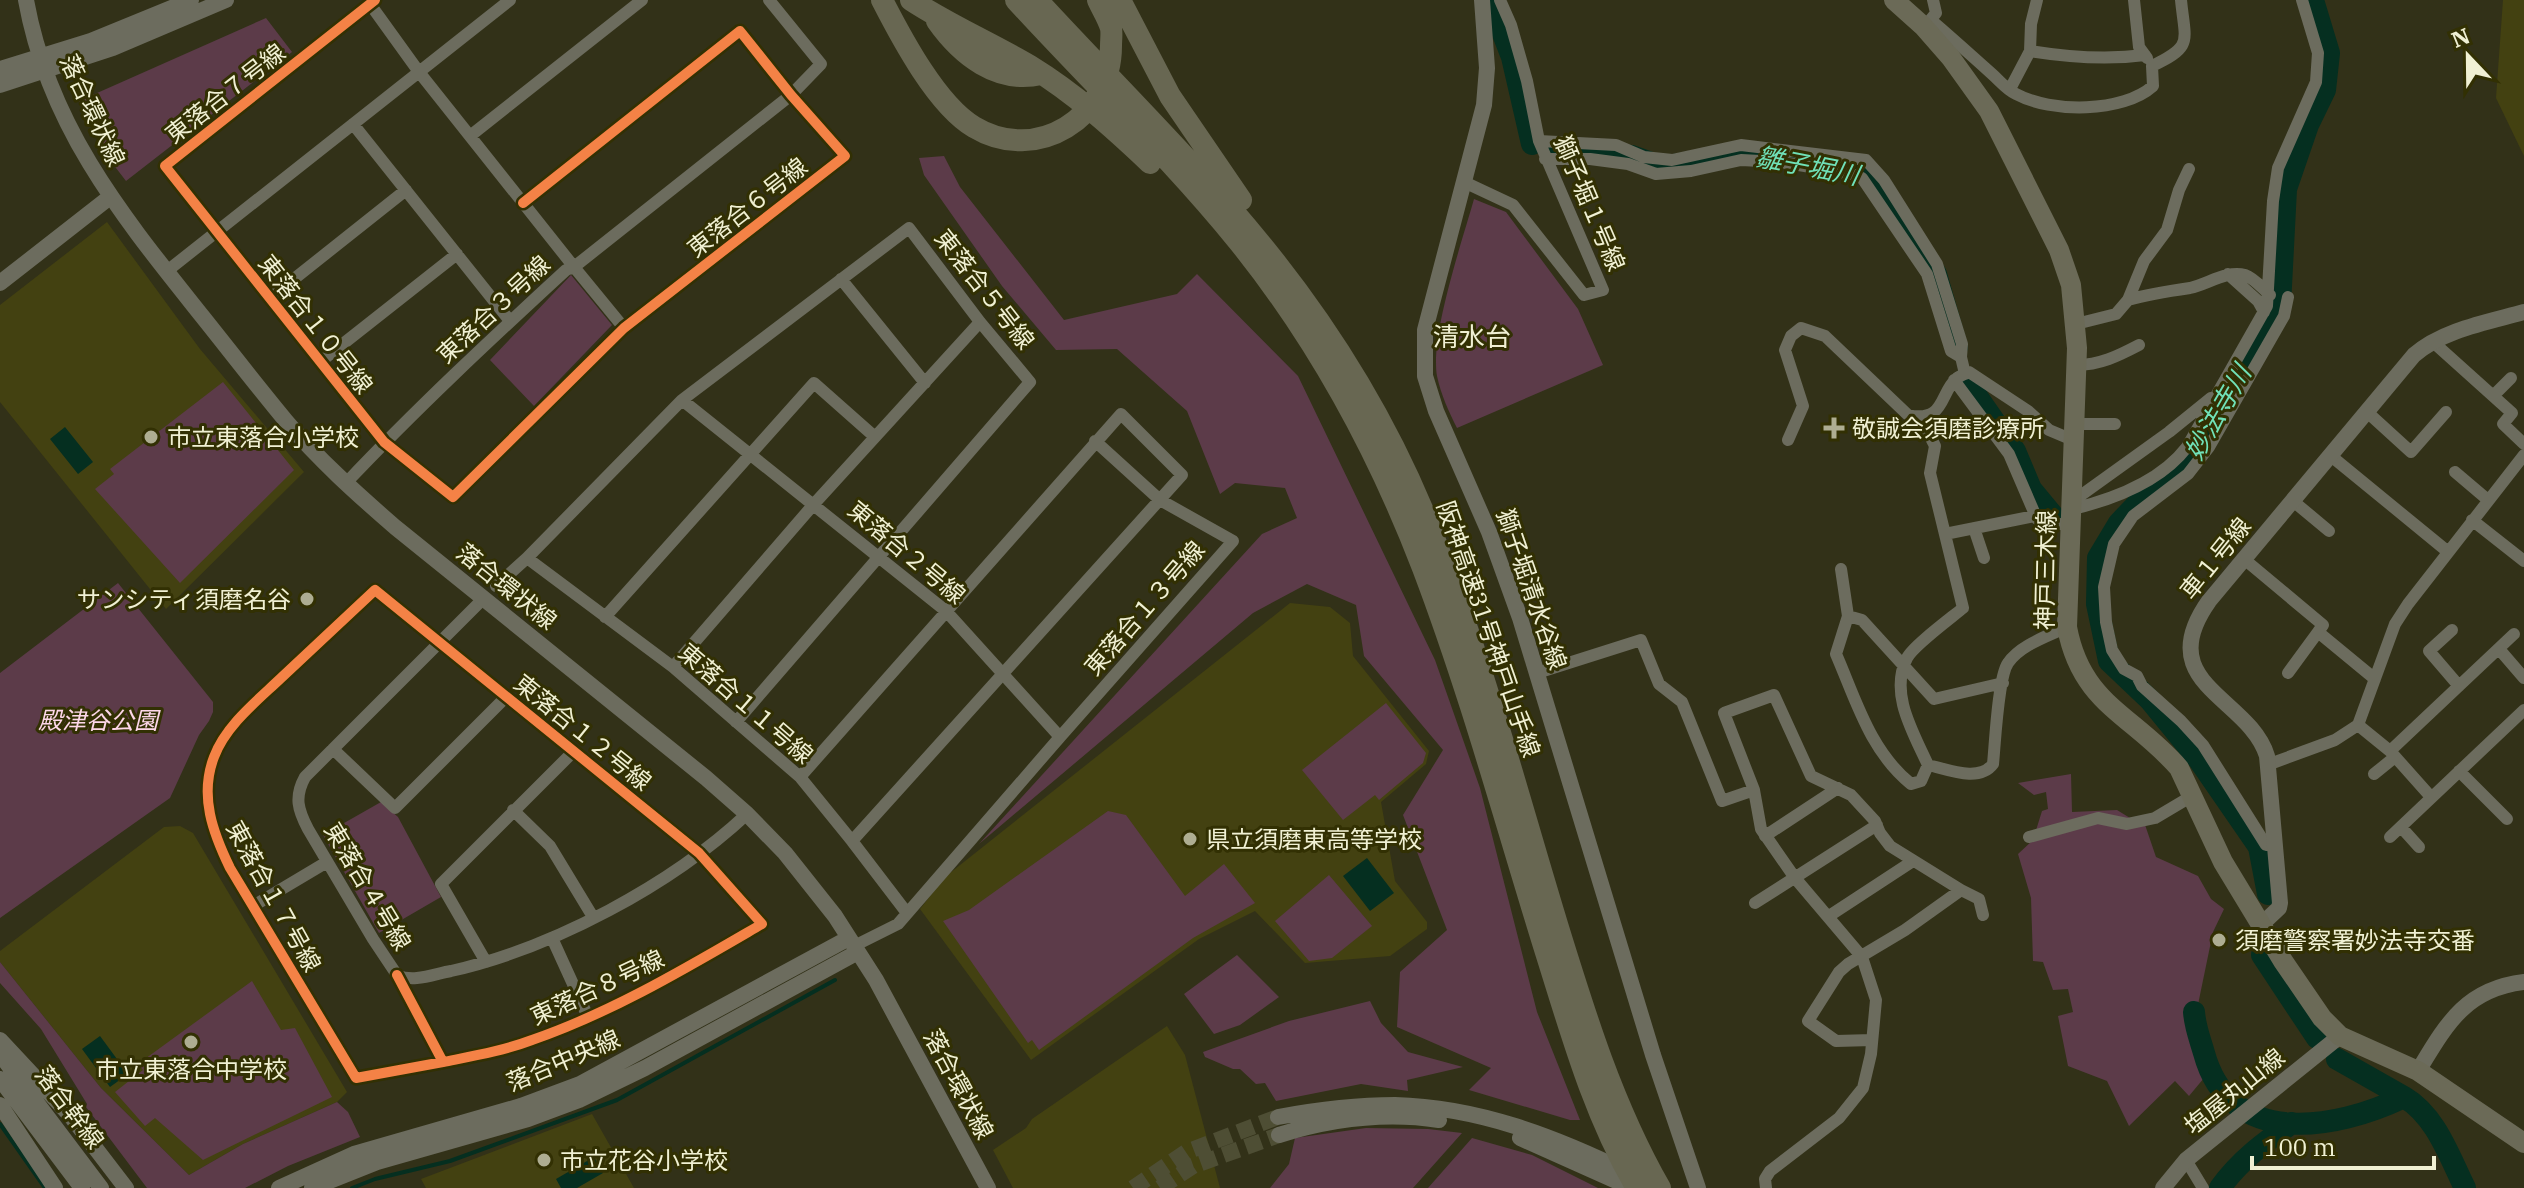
<svg xmlns="http://www.w3.org/2000/svg" width="2524" height="1188" font-family="'IBM Plex Serif','Noto Sans JP',serif">
  <style>
    .built { fill: #434111 }
    .green { fill: #5c3b49 }
    .water { fill: #052f20 }
    .lines { fill: none; stroke-linecap: round; stroke-linejoin: round }
    .stream { stroke: #052f20; stroke-width: 4 }
    .river { stroke: #052f20; stroke-width: 22 }
    .tertiary-tunnel { stroke: #4e4e34; stroke-width: 16; stroke-dasharray: 16 8; stroke-linecap: butt }
    .minor { stroke: #6c6c5e; stroke-width: 12 }
    .tertiary { stroke: #6c6c5e; stroke-width: 16 }
    .primary { stroke: #6b6a57; stroke-width: 20 }
    .motorway { stroke: #686752; stroke-width: 22 }
    .cycleway-casing { stroke: #323003; stroke-width: 15 }
    .cycleway { stroke: #f48246; stroke-width: 10 }
    .poi-dot { fill: #aead92; stroke: #323003; stroke-width: 3 }
    .labels { text-anchor: middle; dominant-baseline: central; stroke-width: 6; stroke-linejoin: round; paint-order: stroke }
    .street-label { font-size: 24px; fill: #f0f0d3; stroke: #323003 }
    .poi-label { font-size: 24px; fill: #f0f0d3; stroke: #323003; text-anchor: start }
    .park-label { font-size: 24px; font-style: italic; fill: #fdd7e9; stroke: #323003 }
    .water-label { font-size: 26px; font-style: italic; fill: #70e1b8; stroke: #323003 }
    .neighbourhood-label { font-size: 26px; fill: #f0f0d3; stroke: #323003 }
  </style>
  <rect width="100%" height="100%" fill="#323118"/>
  <path class="built" d="M2503,0h21v156l-28,-58z
    M107,222l93,127 104,123 -138,137 -166,-207v-97z
    M1290,603l40,4 20,16 3,33 76,95 -3,13 -45,38 14,79 32,41v7l-37,27 -85,7 -50,-52 -56,28 -168,121 -111,-151 25,-32z
    M180,826l13,7 154,259 -10,10 -94,42 -54,31 -88,-87 -101,-126v-11l164,-124z
    M1167,1026l18,29 35,133h-207l-20,-38 33,-22 6,-9z
    M592,1114l42,74h-208l-5,-9z"/>
  <path class="green" d="M266,18l26,34 -166,129 -20,-26 -27,-54z
    M944,156l16,31 104,133 113,-26 20,-20 101,102 137,284 45,128 57,224 43,108h-10l-101,-30 22,-22 -94,-41 3,-55 47,-42 -44,-115 40,-65 -79,-94 -8,-51 -49,-21 -54,29 -274,231 283,-310 35,-16 -12,-30 -50,-5 -15,11 -33,-83 -70,-62 -61,1 -54,-64 -78,-111 -5,-17z
    M1474,199l32,13 72,97 25,56 -146,63c-8,-16 -16,-33 -20,-52 -7,-41 25,-134 37,-177z
    M571,275l41,50 -78,81 -44,-46z
    M223,382l71,88 -114,113 -85,-94 19,-15 -4,-5z
    M118,583l95,119v10l-4,9 -10,14 -29,63 -170,120v-245z
    M1386,703l40,50 -3,10 -44,37 -4,-5 -32,25 -41,-50z
    M2071,774l1,38 45,-2 13,8 12,-2 14,41 42,19 13,23 13,10 -11,23 -18,87 19,47 -25,30 -14,-15 -46,45 -22,-45 -39,-15 -10,-50 15,-4 -5,-23 -15,1 -10,-28 -10,-1 -2,-63 -13,-44 15,-14 9,-29 6,-2 -2,-17 -12,3 -16,-12z
    M381,802l17,15 43,80 -62,36 -56,-98z
    M1108,811l18,4 59,81 39,-32 31,39 -62,35 -154,112 -7,-10 -4,3 -85,-122 26,-11z
    M1329,875l43,51 -40,32 -23,3 -34,-40z
    M1237,955l42,42 -39,28 -26,9 -30,-40z
    M0,962l101,126 88,87 54,-31 94,-42 11,10 12,25 -72,29 -43,22h-98l-61,-81 1,-3 -46,-75 -41,-46z
    M252,981l29,49 14,-2 37,69 -129,63 -48,-42 -10,8 -30,-34 28,-22 -5,-6z
    M1370,1001l11,22 27,29 55,15 -56,13 1,11 -47,-7 -85,17 -11,-18 -9,1 -16,-15h-7l-28,-12 -2,-5 86,-31z
    M1366,1128l62,1 34,4 -49,55h-143l19,-24 6,-26z
    M1472,1138l60,17 66,33h-170z"/>
  <path class="water" d="M65,427l28,35 -15,12 -28,-35z
    M1367,858l27,35 -24,18 -27,-35z
    M100,1036l28,38 -18,13 -28,-38z
    M594,1157l9,16 -26,15h-16l-5,-9z"/>
  <g class="lines">
    <path class="stream" d="M0,1124l45,64
      M352,1188l23,-9 75,-18 167,-61 218,-120"/>
    <path class="river" d="M1490,0l22,57 20,87
      M1556,151l76,5 31,11 80,-15 47,5 77,13 69,104 21,73
      M1965,379l50,72 16,38 24,29
      M2268,894l-9,-47 -60,-87 -49,-60 -41,-39 -12,-57 1,-46 21,-35 19,-20 47,-35 80,-133 15,-30 6,-116 22,-64 17,-35 4,-37 -16,-53
      M2262,955l55,83
      M2194,1012c1,15 6,27 10,41 26,96 131,77 200,44 32,19 45,59 61,91
      M2337,1059l67,38
      M2220,1188c20,-28 45,-46 72,-65"/>
    <path class="tertiary-tunnel" d="M1133,1188l53,-36 92,-35
      M1160,1188l33,-22 86,-31"/>
    <path class="minor" d="M375,0l-210,166 219,276 69,55 171,-169 221,-172 -54,-61 -51,-64 -217,172
      M2134,0l5,47 8,11
      M370,4l49,68 91,-72
      M1931,20c21,18 41,36 61,54 8,7 15,16 24,20 35,19 107,19 137,-8l-1,-20c42,-20 33,-24 29,-66
      M1927,24l9,-11 -3,-13
      M2030,51c37,6 77,9 115,4
      M2010,89l20,-38 1,-27 6,-24
      M353,124l157,197
      M470,136l172,-136
      M1539,141l77,4 28,12 28,3 69,-15 125,15 18,20 53,84 25,80 -1,13
      M1545,159h45l38,5 28,10 35,-3 50,-11 40,2 71,12 10,4 65,96 24,77 10,6 4,17
      M1464,182l49,23 71,90 19,-5 -64,-149 -12,-60 -16,-56 -11,-25
      M167,271l252,-199 155,195 -8,3c-75,69 -150,139 -220,213
      M2228,274l30,27 6,11
      M841,279l84,104
      M270,298l136,-108
      M2128,300c21,-6 41,-9 62,-12 18,-4 37,-18 55,-13 9,3 17,13 25,20
      M2076,324l40,-10 12,-14 16,-39 23,-31 12,-40 10,-21
      M624,328l-50,-61 217,-172 30,-31 -52,-64
      M2433,342l79,71 -9,11 21,20
      M320,362l137,-108
      M2076,365c24,0 42,-9 63,-20
      M1954,380l55,74 28,65 10,4 25,2
      M2493,396l18,-18
      M682,400l227,-172 71,94 50,60 -294,340
      M2366,411l45,41 35,-40
      M2074,424h41
      M1788,440l15,-34 -18,-56 6,-14 10,-8 24,8 83,79c38,8 31,-22 49,-37 1,-1 11,-6 12,-6l59,39 21,19 19,8h6
      M2331,456l116,95
      M2455,472l33,28
      M2073,501l96,-69 42,-34
      M2293,501l36,30
      M2073,509c41,-10 88,-28 114,-62l80,-141 6,-105 5,-33 38,-86 2,-29 -16,-53
      M2472,520l52,41
      M1974,528l10,30
      M1945,534l90,-18
      M527,558l146,109 127,110 52,64 55,72
      M2244,559l79,66 -5,7 57,47
      M1841,569l7,47 -12,38c20,46 34,97 75,130l10,-3 7,-16c-15,-33 -39,-72 -21,-107 6,-12 44,-40 56,-50l-33,-135 5,-27 -14,-28
      M496,586l31,-28 155,-158 264,211 114,126 -162,187 -44,22
      M484,598l-179,179c-11,20 -7,33 3,52l65,110 24,36c16,8 37,-1 54,-4 102,-23 220,-86 296,-157
      M1848,616l14,4 72,79 69,-16
      M605,617l209,-234 61,54
      M2452,630l-23,21 30,35
      M2499,649l25,29
      M673,667l141,-163 166,-182
      M1537,673l104,-33 18,44 23,18 40,99 32,-11
      M2288,673l30,-41
      M2358,725l32,26 41,46
      M1060,737l173,-196 -73,-41 -65,-59
      M333,749l62,59 111,-111
      M2390,751l124,-117
      M1928,765c19,4 51,18 65,-1 2,-19 5,-87 15,-101 12,-18 40,-27 59,-36
      M2267,765l68,-25 23,-15 37,-101 13,-20 116,-149
      M2459,771l48,48
      M2374,774l21,-17
      M800,777l321,-363 61,61 -330,366
      M513,810l37,36 43,71
      M2401,827l18,20
      M1765,836l73,-48
      M2029,837l69,-19 29,6 28,-6 37,-22
      M2390,837l134,-127
      M2274,845h-8l-63,-100 -22,-24 -39,-35 -5,-10 -13,-7 -12,-19 -6,-28 -2,-35 10,-43 19,-28 55,-42 21,-27 75,-131 4,-19
      M1961,890l18,9 4,16
      M1755,903l122,-78
      M253,906l74,-44
      M1829,916l84,-55
      M552,938l36,79
      M486,962l-45,-78 133,-133
      M397,975l46,87c30,-6 60,-11 89,-22 81,-28 156,-73 230,-116l-63,-71 -324,-263c-31,29 -62,58 -94,88 -23,22 -55,47 -67,79 -15,39 -1,76 16,111l126,210 87,-16
      M2186,1160l17,28
      M1766,1188l-1,-9 5,-8 69,-53 24,-30 8,-34 5,-54 -14,-43 -67,-79 -34,-49 -7,-39 -30,-77 50,-18 37,81 40,19 24,26 5,12 10,13 71,44 -56,40 -57,34 -9,8 -31,49 28,20 36,-1"/>
    <path class="tertiary" d="M26,0c23,128 98,218 176,316 28,35 55,70 84,105 32,38 71,73 109,106l311,251 41,36 38,39 50,63 41,64 112,208
      M1482,0l5,68 -3,37 -59,225v46l11,35 53,121 31,86 133,437 45,133
      M0,69l91,-28 100,-41
      M0,85l113,-37 113,-48
      M0,283l110,-86
      M2262,924l17,-16 1,-5 -13,-147c-18,-59 -117,-72 -58,-155l205,-246c28,-25 74,-33 110,-43
      M0,1040l70,75 56,73
      M0,1054l101,134
      M2418,1071c28,-46 47,-82 106,-89
      M0,1079l82,109
      M0,1105l55,83
      M1278,1117c38,-7 79,-12 117,-12 83,2 161,32 234,68
      M1279,1135c51,-16 107,-23 160,-15
      M1520,1138l112,50
      M279,1188l75,-34 167,-48 59,-22 269,-146
      M312,1188l65,-26 151,-43 51,-19 66,-32 213,-116
      M2163,1188l23,-28 154,-124"/>
    <path class="primary" d="M1894,0l29,26 28,32 38,53 70,139 12,35 6,63 -10,279c14,77 66,88 112,141l44,94 60,99 39,57 18,18 78,35 106,72"/>
    <path class="motorway" d="M882,0c20,39 55,105 92,127 63,38 137,-10 137,-81 0,-6 1,-13 0,-18 -3,-10 -9,-19 -13,-28
      M911,0c38,25 80,43 119,66 44,27 82,61 120,97
      M1016,0c74,81 154,157 223,242 78,97 139,209 184,326 47,124 82,252 121,378 26,82 49,168 93,242
      M1037,0c79,86 163,167 235,258 61,77 113,162 151,253 55,132 91,272 133,410 28,91 56,183 104,267
      M1120,0l50,96 71,104
      M937,21c24,34 60,63 104,53"/>
    <g class="cycleway-casing">
      <path id="cycleway" d="M375,0l-210,166 219,276 69,55 171,-169 221,-172 -54,-61 -51,-64 -217,172
        M397,975l46,87c30,-6 60,-11 89,-22 81,-28 156,-73 230,-116l-63,-71 -324,-263c-31,29 -62,58 -94,88 -23,22 -55,47 -67,79 -15,39 -1,76 16,111l126,210 87,-16"/>
    </g>
    <use href="#cycleway" class="cycleway"/>
  </g>
  <g class="poi-dot">
    <path d="M1830 416h8v8h8v8h-8v8h-8v-8h-8v-8h8z"/>
    <circle cx="151" cy="437" r="8"/>
    <circle cx="307" cy="599" r="8"/>
    <circle cx="1190" cy="839" r="8"/>
    <circle cx="2219" cy="940" r="8"/>
    <circle cx="191" cy="1042" r="8"/>
    <circle cx="544" cy="1160" r="8"/>
  </g>
  <g class="labels">
    <g class="street-label">
      <text transform="translate(225 93) rotate(-38)">東落合７号線</text>
      <text transform="translate(93 110) rotate(65)">落合環状線</text>
      <text transform="translate(1590 203) rotate(67)">獅子堀１号線</text>
      <text transform="translate(747 207) rotate(-38)">東落合６号線</text>
      <text transform="translate(985 289) rotate(52)">東落合５号線</text>
      <text transform="translate(493 309) rotate(-43)">東落合３号線</text>
      <text transform="translate(316 324) rotate(52)">東落合１０号線</text>
      <text transform="translate(907 552) rotate(40)">東落合２号線</text>
      <text transform="translate(2215 558) rotate(-51)">車１号線</text>
      <text transform="translate(2045 570) rotate(-89)">神戸三木線</text>
      <text transform="translate(507 586) rotate(39)">落合環状線</text>
      <text transform="translate(1532 589) rotate(71)">獅子堀清水谷線</text>
      <text transform="translate(1144 608) rotate(-49)">東落合１３号線</text>
      <text transform="translate(1489 629) rotate(71)">阪神高速31号神戸山手線</text>
      <text transform="translate(746 703) rotate(41)">東落合１１号線</text>
      <text transform="translate(583 732) rotate(39)">東落合１２号線</text>
      <text transform="translate(368 886) rotate(59)">東落合４号線</text>
      <text transform="translate(274 896) rotate(61)">東落合１７号線</text>
      <text transform="translate(597 987) rotate(-25)">東落合８号線</text>
      <text transform="translate(563 1060) rotate(-23)">落合中央線</text>
      <text transform="translate(959 1084) rotate(62)">落合環状線</text>
      <text transform="translate(2234 1091) rotate(-39)">塩屋丸山線</text>
      <text transform="translate(70 1107) rotate(53)">落合幹線</text>
    </g>
    <g class="poi-label">
      <text x="1852" y="428">敬誠会須磨診療所</text>
      <text x="167" y="437">市立東落合小学校</text>
      <text x="291" y="599" text-anchor="end">サンシティ須磨名谷</text>
      <text x="1206" y="839">県立須磨東高等学校</text>
      <text x="2235" y="940">須磨警察署妙法寺交番</text>
      <text x="191" y="1069" text-anchor="middle">市立東落合中学校</text>
      <text x="560" y="1160">市立花谷小学校</text>
    </g>
    <g class="park-label">
      <text x="98" y="720">殿津谷公園</text>
    </g>
    <g class="water-label">
      <text transform="translate(1808 165) rotate(11)">雛子堀川</text>
      <text transform="translate(2217 412) rotate(-60)">妙法寺川</text>
    </g>
    <g class="neighbourhood-label">
      <text x="1472" y="336">清水台</text>
    </g>
  </g>
  <g transform="translate(2468 56) rotate(338)" stroke="#323003" stroke-width="6" paint-order="stroke">
  <path d="M0-6L14 30L0 20L-14 30Z" fill="#f0f0d3"/>
  <text y="-12" font-size="22" font-weight="bold" text-anchor="middle" fill="#f0f0d3">N</text>
  </g>
  <path d="M2252 1156v12h182v-12" fill="none" stroke="#f0f0d3" stroke-width="4"/>
  <text x="2264" y="1156" font-size="24" fill="#f0f0d3" stroke="#323003" stroke-width="6" paint-order="stroke">100 m</text>
</svg>
